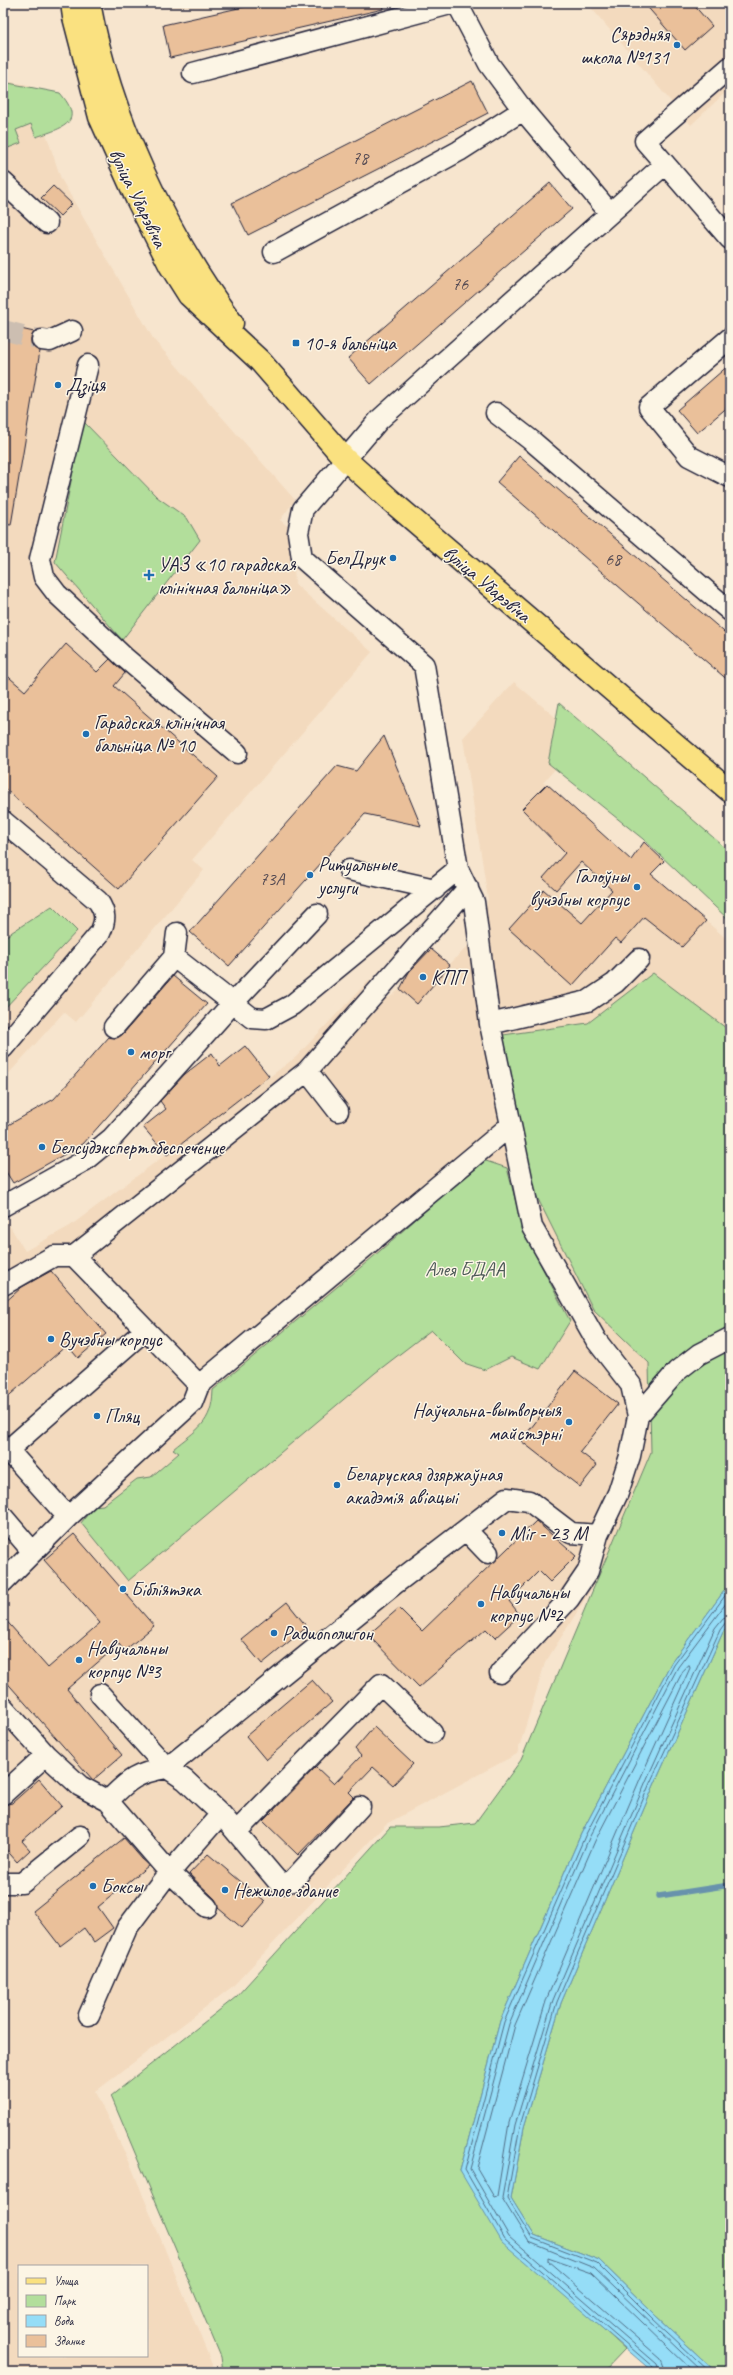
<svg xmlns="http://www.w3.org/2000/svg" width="733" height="2375" font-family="Caveat,sans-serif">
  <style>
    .built { fill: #f3dabe; fill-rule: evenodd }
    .green { fill: #b2de9b; stroke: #6a806b }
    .water { fill: #95ddf7; stroke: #6792ac }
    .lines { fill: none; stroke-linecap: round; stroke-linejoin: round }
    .shore { stroke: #506d86; stroke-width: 1 }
    .stream { stroke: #6792ac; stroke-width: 5.5 }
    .building { fill: #eac09a; stroke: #22223b }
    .minor-tunnel { stroke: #ccbeb1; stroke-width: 20; stroke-dasharray: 20 10; stroke-linecap: butt }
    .minor-casing { stroke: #22223b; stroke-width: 23 }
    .major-casing { stroke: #22223b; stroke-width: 25 }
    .minor { stroke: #fcf5e5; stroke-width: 20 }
    .major { stroke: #fae180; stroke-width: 22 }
    .poi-dot { fill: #1f6fb2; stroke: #fcf5e5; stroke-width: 1.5 }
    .labels { text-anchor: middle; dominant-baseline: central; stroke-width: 3; stroke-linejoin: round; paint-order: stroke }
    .number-label { font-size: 18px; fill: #544a53 }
    .poi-label { font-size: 20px; fill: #22223b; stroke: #fcf5e5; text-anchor: start }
    .street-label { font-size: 20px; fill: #22223b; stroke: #fcf5e5 }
    .park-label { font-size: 20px; fill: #4d5a58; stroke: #fcf5e5 }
  </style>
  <rect width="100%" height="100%" fill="#f7e5ce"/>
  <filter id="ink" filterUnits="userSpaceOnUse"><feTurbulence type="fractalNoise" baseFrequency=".025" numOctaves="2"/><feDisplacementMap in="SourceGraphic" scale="8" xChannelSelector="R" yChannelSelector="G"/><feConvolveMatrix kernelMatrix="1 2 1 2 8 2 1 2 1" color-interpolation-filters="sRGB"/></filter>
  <g filter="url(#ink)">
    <path class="built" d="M587,3h143v85l-39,37z
      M3,81l27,4 31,94 93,161 141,160 -15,20 12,10 3,54 77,68 -180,208 12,10 -128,152 -12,-10 -61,68z
      M514,682l67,57 -38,44 4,1 95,86 9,4 77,66 2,-2v479l-116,136 -69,110 -28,91 -131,70 -153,162 -138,106 34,69 86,211h-212v-1157l22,36 45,-25 226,-169 73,-77 20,18 11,-9 8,-20 23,-20 19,15 29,-29 9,-36 -25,-161zM19,2266h128v90h-128z"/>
    <path class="green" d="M3,82l57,11c26,30 2,35 -24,44l-5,-13 -15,6 5,13 -18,7z
      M83,421l74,76 30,21 13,22 -78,100 -67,-78z
      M559,703l171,149v69l-87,-82 -95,-76z
      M52,906l25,25 -74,79v-72z
      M653,973l77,58v552l-59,80 -90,171 -81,187 -40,150 107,125 58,53 -22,23h-380l-2,-15 -110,-261 125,-99 154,-170h49l36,-4 46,-63 130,-308 -2,-89 -56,-54 -59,-118 -31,-156 85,-12z
      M483,1160l24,8 17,65 46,88 -30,48 -29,-12 -26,13 -21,-7 -33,-33 -56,43 -247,208 -47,-58 13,-17 9,-1 34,-26 14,-2 28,-24 -6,-4c24,-20 39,-25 40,-59l160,-133z
      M730,1623v749h-14l-60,-56 -57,-56 -65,-25 -23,-37 13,-71 37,-124 93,-218 69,-153z"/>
    <path class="water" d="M730,1583v40l-7,9 -69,153 -93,218 -37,124 -13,71 23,37 65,25 57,56 60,56h-63l-151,-130 -42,-71 40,-150 81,-187 90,-171z"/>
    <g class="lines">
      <path class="shore" d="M689,1665l1,3 -50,111 -93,219 -38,125 -12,73 -3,1 -17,-29 38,-143 80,-184 88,-170z
        M655,2372l-2,-5 -148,-128 -40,-69 39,-148 81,-186 89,-171 56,-76
        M660,2372l-3,-8 -148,-128 -39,-67 39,-145 80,-186 89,-171 52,-69
        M666,2372l-5,-13 -113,-98v-3l43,15 103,99
        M703,2372l-109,-104 -65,-26 -27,-44 13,-73 38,-125 93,-219 69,-153 8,-10 7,-2
        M710,2372l-57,-53 -56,-56 -65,-25 -25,-40 13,-72 37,-124 93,-219 70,-153 6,-8 4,-1"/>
      <path class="stream" d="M659,1896l71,-11"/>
    </g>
    <path class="building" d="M261,3h121l1,6 -213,49 -7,-33z
      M644,3h48l20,23 -27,24z
      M472,81l16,32 -240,122 -16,-32z
      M550,183l22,26 -201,175 -23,-26z
      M53,186l19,18 -12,12 -19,-18z
      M3,325l31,7 -3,6v6l9,7 -29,174 -8,-1z
      M730,364v41l-33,28 -20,-23z
      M519,456l211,181v45l-233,-200z
      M66,644l31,28 13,-13 15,14 -11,13 104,91 -99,112 -116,-102v-115l22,19z
      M384,736l37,90 -56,-12 -136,152 -39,-34 147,-166 19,5z
      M547,784l84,76 13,-18 20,19 -13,13 55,47 -24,26 -38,-30 -23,26 -6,-5 -43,48 -63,-57 35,-39 38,33 30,-33 -31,-28 -25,28 -13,-12 22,-25 -43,-44z
      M431,949l19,16 -33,39 -17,-15 9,-17z
      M173,976l34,28 -124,140 -70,39 -10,-16v-39l51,-29 55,-62 8,1 6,-4z
      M245,1046l24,30 -102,79 -24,-28 23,-18 -6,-8 25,-27 27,-21 8,13z
      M51,1271l55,63 -28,24 -11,-13 -64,56v-97l19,-17z
      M575,1371l43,33 -38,48 17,13 -17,22 -59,-46z
      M536,1521l40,35 -26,26 -11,-11 -30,30 11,14 -25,23 -9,-9 -67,58 -51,-52 31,-27 23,23z
      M74,1534l80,92 -30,25 -5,-7 -52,45 55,66 -29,25 -90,-102v-61l45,51 52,-45 -56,-63z
      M287,1602l20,25 -45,37 -21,-25z
      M312,1680l20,22 -66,58 -20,-24z
      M374,1727l39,37 -20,21 -20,-18 -24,25 5,5 -56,58 -35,-34 53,-54 18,17 27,-28 -6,-7z
      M39,1779l23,27 -40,35 8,9 -13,12 -14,-16v-41l9,-2z
      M124,1838l24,28 -50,41 15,21 -19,14 -10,-14 -24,18 -27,-35z
      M208,1854l57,48 -23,26 -24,-20 -3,-9 -26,-25z"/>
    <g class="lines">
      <path class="minor-tunnel" d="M3,330l39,10"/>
      <g class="minor-casing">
        <path id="minor" d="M457,3l32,61 34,46 87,103
          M730,67l-85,74 85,98
          M193,73l261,-70
          M3,182l44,41
          M274,252l185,-101 64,-41
          M730,338l-81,69 40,49 41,21
          M42,340l8,1 22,-10
          M88,365l-48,194 4,18 13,17 67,63 113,96
          M496,413l36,28 198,170
          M3,821l95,80c8,12 8,19 2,32l-97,115
          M349,870l86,19
          M174,957l78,61 14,1 26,-14 166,-136
          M490,1024l98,-23 27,-18 24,-24
          M114,1027l60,-70 3,-24
          M307,1071l31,40
          M3,1206l81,-45 28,-23 120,-134 85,-90
          M74,1256l125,129
          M3,1285l51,-29h20l233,-185 161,-183
          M638,1416l39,-45 22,-17 31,-16
          M3,1517l29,34
          M68,1517l-60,-67 137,-120
          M466,1530l22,23
          M3,1582l65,-65 124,-114 7,-18 312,-260
          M500,1673l69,-74 19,-28 10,-36 20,-42 12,-37 8,-40 -7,-31 -35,-45 -64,-113 -42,-203 -16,-122 -16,-33 -34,-204 -122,-107 -4,-25 5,-24 76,-89 286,-256
          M100,1694l67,74 18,12 36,34 59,70 12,-3 68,-74
          M3,1707l43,48 34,31 28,15c21,-22 29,-28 59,-33l229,-185 111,-85 22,3 42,32 27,2
          M3,1794l43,-39
          M108,1801l62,72 37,34
          M236,1832l145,-148 51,49
          M3,1883h19l58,-47
          M89,2015l38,-87 36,-48 58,-66"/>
      </g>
      <g class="major-casing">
        <path id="major" d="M72,3l2,14 26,100 37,82 33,66 19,30 71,66 85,98 52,47 333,285
          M89,3c21,114 75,227 143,320"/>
      </g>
      <use href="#minor" class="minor"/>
      <use href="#major" class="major"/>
    </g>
  </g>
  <g class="poi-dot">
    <circle cx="677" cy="45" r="4"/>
    <rect x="292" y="339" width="8" height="8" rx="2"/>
    <circle cx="58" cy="385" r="4"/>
    <circle cx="393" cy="558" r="4"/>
    <path d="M147 569h4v4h4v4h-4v4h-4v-4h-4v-4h4z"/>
    <circle cx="86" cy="734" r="4"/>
    <circle cx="310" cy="875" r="4"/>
    <circle cx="637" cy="887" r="4"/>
    <circle cx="423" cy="977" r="4"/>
    <circle cx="131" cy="1052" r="4"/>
    <circle cx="42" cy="1147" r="4"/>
    <circle cx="51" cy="1339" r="4"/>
    <circle cx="97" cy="1416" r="4"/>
    <circle cx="569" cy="1422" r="4"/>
    <circle cx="337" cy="1485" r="4"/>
    <circle cx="502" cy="1533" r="4"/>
    <circle cx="123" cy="1589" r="4"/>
    <circle cx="481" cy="1604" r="4"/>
    <circle cx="274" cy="1633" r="4"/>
    <circle cx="79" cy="1660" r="4"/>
    <circle cx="93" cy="1886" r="4"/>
    <circle cx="225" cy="1890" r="4"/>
  </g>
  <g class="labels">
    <g class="number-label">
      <text x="360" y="158">78</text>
      <text x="460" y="284">76</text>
      <text x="613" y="559">68</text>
      <text x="272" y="879">73А</text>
    </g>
    <g class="poi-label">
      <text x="669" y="34" text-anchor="end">Сярэдняя<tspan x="669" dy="23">школа №131</tspan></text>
      <text x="304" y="343">10-я бальніца</text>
      <text x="66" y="385">Дзіця</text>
      <text x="385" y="558" text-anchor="end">БелДрук</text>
      <text x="158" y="564">УАЗ «10 гарадская<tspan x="158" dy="23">клінічная бальніца»</tspan></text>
      <text x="94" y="722">Гарадская клінічная<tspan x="94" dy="23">бальніца № 10</tspan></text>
      <text x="318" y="864">Ритуальные<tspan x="318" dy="23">услуги</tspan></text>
      <text x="629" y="876" text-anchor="end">Галоўны<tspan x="629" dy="23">вучэбны корпус</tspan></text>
      <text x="431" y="977">КПП</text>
      <text x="139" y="1052">морг</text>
      <text x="50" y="1147">Белсудэкспертобеспечение</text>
      <text x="59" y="1339">Вучэбны корпус</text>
      <text x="561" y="1410" text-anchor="end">Наўчальна-вытворчыя<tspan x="561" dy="23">майстэрні</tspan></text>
      <text x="105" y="1416">Пляц</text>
      <text x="345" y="1474">Беларуская дзяржаўная<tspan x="345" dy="23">акадэмія авіацыі</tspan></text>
      <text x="510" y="1533">Міг - 23 М</text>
      <text x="131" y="1589">Бібліятэка</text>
      <text x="489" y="1592">Навучальны<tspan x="489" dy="23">корпус №2</tspan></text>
      <text x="282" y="1633">Радиополигон</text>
      <text x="87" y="1648">Навучальны<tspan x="87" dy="23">корпус №3</tspan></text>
      <text x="101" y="1886">Боксы</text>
      <text x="233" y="1890">Нежилое здание</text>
    </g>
    <g class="street-label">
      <text transform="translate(138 198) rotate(64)">вуліца Убарэвіча</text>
      <text transform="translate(487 584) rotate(40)">вуліца Убарэвіча</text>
    </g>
    <g class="park-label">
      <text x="465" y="1269">Алея БДАА</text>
    </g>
  </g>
  <rect width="733" height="2375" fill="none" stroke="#fcf5e5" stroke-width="16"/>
  <rect x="8" y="8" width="717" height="2359" fill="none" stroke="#22223b" stroke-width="1.5" filter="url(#ink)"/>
  <rect x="18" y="2265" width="130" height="92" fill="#fcf5e5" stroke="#a5a1a1"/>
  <rect x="26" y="2278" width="20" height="6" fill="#fae180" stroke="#a5a1a1"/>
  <text x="54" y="2285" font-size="12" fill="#22223b">Улица</text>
  <rect x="26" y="2295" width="20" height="12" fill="#b2de9b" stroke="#a5a1a1"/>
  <text x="54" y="2305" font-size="12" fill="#22223b">Парк</text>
  <rect x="26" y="2315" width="20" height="12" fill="#95ddf7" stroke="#a5a1a1"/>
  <text x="54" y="2325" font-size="12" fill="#22223b">Вода</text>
  <rect x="26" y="2335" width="20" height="12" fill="#eac09a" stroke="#a5a1a1"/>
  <text x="54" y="2345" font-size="12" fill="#22223b">Здание</text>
</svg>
